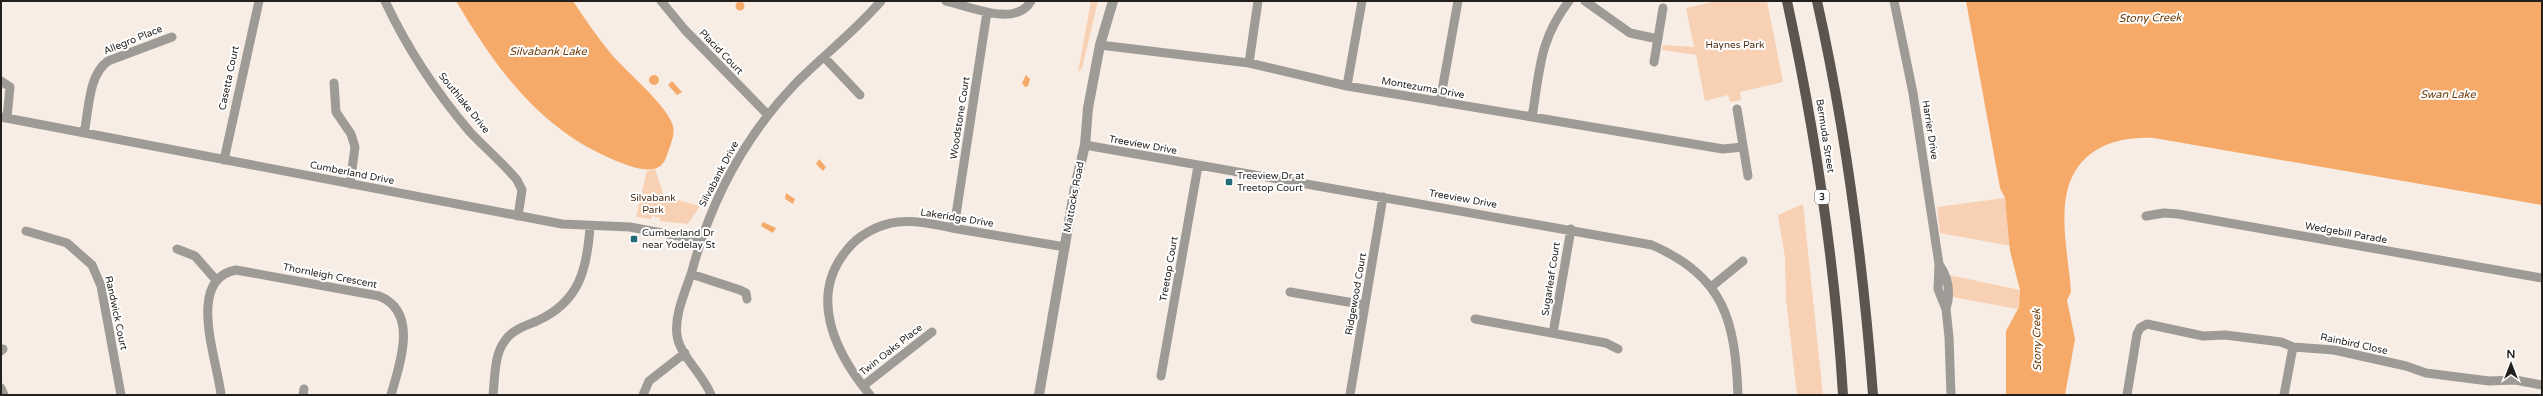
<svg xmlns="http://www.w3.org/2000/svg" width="2543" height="396" font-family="'Varela Round',sans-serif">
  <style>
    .green { fill: #f8d1b4 }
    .water { fill: #f6aa6a }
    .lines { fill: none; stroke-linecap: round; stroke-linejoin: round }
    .minor { stroke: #9e9a96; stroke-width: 9 }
    .tertiary { stroke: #9e9a96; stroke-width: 10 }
    .primary { stroke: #5c544f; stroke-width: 10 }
    .poi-dot { fill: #236c77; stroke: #fff; stroke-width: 1.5 }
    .labels { text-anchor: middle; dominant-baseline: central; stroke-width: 4; stroke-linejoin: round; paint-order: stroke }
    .shield { fill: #fff; stroke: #646260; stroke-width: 1 }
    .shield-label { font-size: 9px; font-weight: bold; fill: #221f1c }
    .street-label { font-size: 10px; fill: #221f1c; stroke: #fff }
    .park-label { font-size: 10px; fill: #4f3016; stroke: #fff }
    .poi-label { font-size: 10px; fill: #221f1c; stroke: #fff; text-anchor: start }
    .water-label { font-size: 11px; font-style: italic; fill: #6c3b08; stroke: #fff }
  </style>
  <rect width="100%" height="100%" fill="#f7ede5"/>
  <path class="green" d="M1091,1h7l-16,67 -4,4z
    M1716,1h51l16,81 -43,10 1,8 -11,2 -2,-7 -23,6 -9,-46 -34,-5 1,-5 31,2 -8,-39z
    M655,169l9,27 36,10 -12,18 -28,-3v-3l-8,-2 -1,3 -15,-2 11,-46z
    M2005,198l6,48 -71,-13 -3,-26z
    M1803,204l20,191h-26l-11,-96 -1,-41 -7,-43z
    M1949,275l71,15 -1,17 -1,2 -66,-12z"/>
  <path class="water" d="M456,1h117c12,18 25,37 39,54 16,18 52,48 60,68 5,11 -3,24 -6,35 -6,15 -21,12 -33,9 -86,-28 -133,-92 -177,-166z
    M1966,1h576v204l-388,-67c-39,-2 -77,11 -87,54 -7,32 2,68 4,100l-4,8 8,39 -10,56h-59v-64l13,-24 1,-17 -10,-39 -5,-53 -5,-10z
    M735.5 6a4.5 4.5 0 1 1 9 0a4.5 4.5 0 1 1-9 0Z
    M1026,75l4,4 -2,7 -3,1 -3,-4z
    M649 80a5 5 0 1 1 10 0a5 5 0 1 1-10 0Z
    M672,81l10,11 -5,3 -9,-10z
    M819,159l7,8 -3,4 -7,-7z
    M786,193l9,6 -2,5 -8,-5z
    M763,222l13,6 -3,5 -12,-7z"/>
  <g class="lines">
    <path class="minor" d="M385,1c22,47 51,91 85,131 15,16 33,31 47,48l5,10 -4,26
      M661,1l24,29 83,85
      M946,1c23,5 70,27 85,0
      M1585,1l45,32 28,6
      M1894,1l19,92 26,171 -1,25 8,20 3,28 2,58
      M1100,45l149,18 98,23 376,63 20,-2
      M824,57l36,38
      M1654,62l9,-54
      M1249,63l9,-62
      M1,81l9,6 -3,31
      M334,83l2,29 15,22 4,13 -5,37
      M1347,86l15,-85
      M1440,102l18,-101
      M1737,109l11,67
      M1,117l561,107 68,3 70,13
      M1532,117c8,-47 7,-77 37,-116
      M84,133c5,-22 4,-58 24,-72l64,-24
      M1085,145l567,100c73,32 83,76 86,150
      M224,160l35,-159
      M2146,216l18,-3 14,1 364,64
      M954,228l33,-216
      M26,231l41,12 25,22 9,21 20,109
      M177,249l18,7 21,24
      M1939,264c9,13 12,29 7,45
      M691,274l49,16 6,3 1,6
      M1711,287l32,-26
      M1290,292l75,13
      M1475,319l131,24 12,6
      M1553,333l18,-104
      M1,351l2,-2
      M1161,376l37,-210
      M863,386l69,-54
      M1,388l3,7
      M221,395c-3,-33 -36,-116 15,-125l143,26c40,16 21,67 12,99
      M303,395l1,-6
      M493,395c2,-17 1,-39 11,-53 7,-12 21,-16 33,-21 42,-19 50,-51 53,-94
      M643,395l6,-14 36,-28
      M711,395c-7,-20 -32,-40 -34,-60 -3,-20 9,-45 15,-64 19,-71 53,-135 104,-188 28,-28 59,-52 85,-82
      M870,395c-34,-41 -62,-97 -24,-144 12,-16 33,-27 52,-29 20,-2 40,3 60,7 36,6 71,12 107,18
      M1350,395l33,-198
      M2127,395l10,-61 3,-6 7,-4 56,12 22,-1 56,7 12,5 41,3 72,16 20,7 63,8 26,-1 27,5
      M2284,395l9,-48"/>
    <path class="tertiary" d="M1039,395l36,-208 10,-42 3,-37 12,-63 13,-44"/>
    <path class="primary" d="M1787,1c28,130 48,261 56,394
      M1817,1c29,130 46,261 56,394"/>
  </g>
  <g class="poi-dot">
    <rect x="1225" y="178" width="8" height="8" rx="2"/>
    <rect x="630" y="235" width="8" height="8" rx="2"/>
  </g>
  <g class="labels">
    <rect class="shield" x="1815" y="190" width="14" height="14" rx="3"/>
    <g class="shield-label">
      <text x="1822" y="197">3</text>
    </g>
    <g class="street-label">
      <text transform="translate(133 40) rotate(-22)">Allegro Place</text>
      <text transform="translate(721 52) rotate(46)">Placid Court</text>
      <text transform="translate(229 78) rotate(-78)">Casetta Court</text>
      <text transform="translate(1423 88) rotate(10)">Montezuma Drive</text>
      <text transform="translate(464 103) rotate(51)">Southlake Drive</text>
      <text transform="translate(960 118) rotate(-81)">Woodstone Court</text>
      <text transform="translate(1930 130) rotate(81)">Harrier Drive</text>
      <text transform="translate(1825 136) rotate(81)">Bermuda Street</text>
      <text transform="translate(1143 145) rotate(10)">Treeview Drive</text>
      <text transform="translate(352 173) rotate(11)">Cumberland Drive</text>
      <text transform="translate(719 174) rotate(-62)">Silvabank Drive</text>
      <text transform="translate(1074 197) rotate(-79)">Mattocks Road</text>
      <text transform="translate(1463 199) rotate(10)">Treeview Drive</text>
      <text transform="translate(957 218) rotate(9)">Lakeridge Drive</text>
      <text transform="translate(2346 233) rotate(10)">Wedgebill Parade</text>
      <text transform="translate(1169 269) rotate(-80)">Treetop Court</text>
      <text transform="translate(330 276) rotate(11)">Thornleigh Crescent</text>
      <text transform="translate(1551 279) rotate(-81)">Sugarleaf Court</text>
      <text transform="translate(1356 294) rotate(-80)">Ridgewood Court</text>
      <text transform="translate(116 313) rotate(78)">Randwick Court</text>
      <text transform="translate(2354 344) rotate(12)">Rainbird Close</text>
      <text transform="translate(891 350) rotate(-38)">Twin Oaks Place</text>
    </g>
    <g class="park-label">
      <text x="1735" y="45">Haynes Park</text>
      <text x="653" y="198">Silvabank<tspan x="653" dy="12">Park</tspan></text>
    </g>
    <g class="poi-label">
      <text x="1237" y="176">Treeview Dr at<tspan x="1237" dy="12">Treetop Court</tspan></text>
      <text x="642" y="233">Cumberland Dr<tspan x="642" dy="12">near Yodelay St</tspan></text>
    </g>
    <g class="water-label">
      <text transform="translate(2150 18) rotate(-1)">Stony Creek</text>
      <text x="548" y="51">Silvabank Lake</text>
      <text x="2448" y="94">Swan Lake</text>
      <text transform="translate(2037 340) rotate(-91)">Stony Creek</text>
    </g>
  </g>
  <rect width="2543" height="396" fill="none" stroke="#221f1c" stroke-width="4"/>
  <g transform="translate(2511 364)" stroke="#ffffff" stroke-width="3" paint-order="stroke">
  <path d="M0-3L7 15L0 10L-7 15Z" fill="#221f1c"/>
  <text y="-6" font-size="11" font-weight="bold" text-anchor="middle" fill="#221f1c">N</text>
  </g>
</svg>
